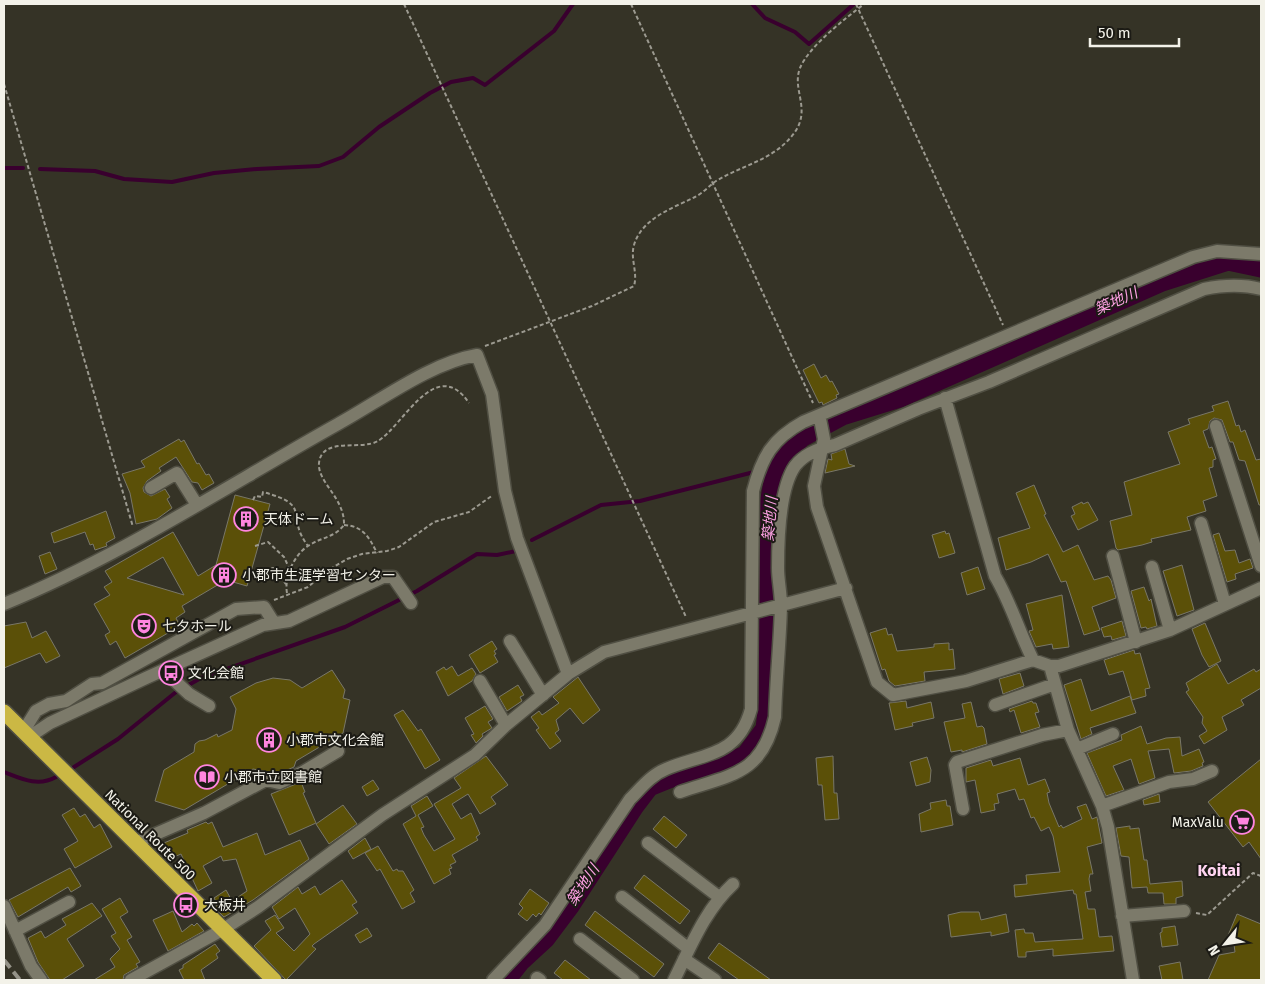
<svg xmlns="http://www.w3.org/2000/svg" width="1265" height="984" font-family="'Fira Sans','Noto Sans JP',sans-serif">
  <style>
    .lines { fill: none; stroke-linecap: round; stroke-linejoin: round }
    .stream { stroke: #39002e; stroke-width: 4 }
    .river { stroke: #39002e; stroke-width: 21 }
    .building { fill: #5b5008; stroke: #797768; fill-rule: evenodd }
    .minor-casing { stroke: #504f43; stroke-width: 15 }
    .highway-casing { stroke: #504f43; stroke-width: 18 }
    .path { stroke: #9c9a90; stroke-width: 2; stroke-dasharray: 4 2.5; stroke-linecap: butt }
    .minor { stroke: #7c7a6a; stroke-width: 12 }
    .highway { stroke: #cbb844; stroke-width: 15 }
    .rail { stroke: #959388; stroke-width: 4; stroke-dasharray: 10 5; stroke-linecap: butt }
    .labels { text-anchor: middle; dominant-baseline: central; stroke-width: 4; stroke-linejoin: round; paint-order: stroke }
    .poi-label { font-size: 14px; fill: #f3f2e9; stroke: #1c1b15; text-anchor: start }
    .street-label { font-size: 14px; fill: #f3f2e9; stroke: #1c1b15 }
    .water-label { font-size: 15px; font-style: italic; fill: #fea1e4; stroke: #1c1b15 }
    .quarter-label { font-size: 16px; font-weight: bold; fill: #ffd4f1; stroke: #1c1b15 }
  </style>
  <rect width="100%" height="100%" fill="#353326"/>
  <g class="lines">
    <path class="stream" d="M752,4l13,14 30,14 14,12 45,-40
      M4,168h19
      M40,169l55,2 29,8 48,3 42,-9 43,-4 62,-3 24,-9 36,-30 51,-34 21,-11 22,-4 12,7 69,-54 19,-27
      M765,466l19,-10
      M532,540l69,-35 39,-4 114,-29
      M74,767l44,-28 58,-47 25,-14 144,-51 72,-36 60,-37 20,1 19,-4
      M4,772c18,7 34,15 52,5"/>
    <path class="river" d="M505,980l15,-19 25,-23 24,-32 64,-99 16,-21 37,-15h22l38,-15 20,-27 3,-26 -1,-187 8,-46 8,-14 17,-19 41,-22 58,-18 262,-116 66,-21 33,7"/>
  </g>
  <path class="building" d="M814,364l7,14 5,-3 4,7 2,-1 7,13 -3,1 1,3 -14,7 -1,-3 -3,1 -16,-33z
    M1228,401l8,25 3,-1 2,7 4,-2 11,30 5,-1v46h-2l-14,-44 -6,-1 -6,-18h-3l-8,-22 -8,-2 -4,3 -2,8 -5,2 6,17 3,-1 4,12 -3,1v7l-4,1 8,28 -14,5 3,10 -19,6 4,13 -40,9 1,3 -10,3 -24,5 -2,-2 -6,-27 22,-6 -8,-33 56,-18 -12,-32 22,-8 -2,-5 26,-8 -2,-5z
    M179,439l2,3 3,-2 13,24 2,-1 7,12 3,-1 5,9 -12,7 -4,-7 -6,-1 -16,-25 -17,11 2,3 -14,10 -4,7 1,4 7,4 14,-7 5,8 -3,2 5,9 -15,11 -21,5 -6,-31 -8,-19 23,-7 -4,-6z
    M845,449l4,15 6,2 -30,7 3,-14 4,1 -1,-6z
    M1034,485l12,29 -2,1 19,37 15,-7 16,35 14,-4 3,4 5,18 -24,9 8,23 -16,5 -18,-54 -5,1 -13,-28 -17,8 -25,8 -8,-32 32,-10 -14,-35z
    M235,495l35,9 -23,82 -21,-6 -44,26 3,6 -9,6 4,8 -55,32 -9,-17 -6,4 -5,-10 5,-3 -16,-28 16,-9 -6,-8 8,-5 -7,-11 68,-39 25,44 18,-11zM163,557l21,38 -57,-17z
    M1082,502l1,2 5,-2 10,18 -20,10 -7,-14 4,-2 -3,-7z
    M106,511l9,27 -9,5 1,3 -12,4 -2,-6 -3,1 -5,-13 -31,11 -3,-10z
    M945,531l1,3 3,-1 6,20 -16,5 -7,-23z
    M1219,533l6,18 10,-1 4,13 11,-4 3,9 -18,6 1,5 -9,3 -14,-47z
    M50,552l7,17 -12,5 -6,-18z
    M1182,565l12,45 -17,6 -14,-45z
    M978,567l7,22 -18,6 -6,-22z
    M1144,587l5,14 2,-2 6,27 -10,3 -1,-2 -5,1 -10,-37z
    M1062,595l7,52 -16,2 -1,-5 -16,3 -7,-16 4,-1 -7,-26z
    M1122,621l4,15 -14,4 -1,-4 -7,1 -3,-9z
    M26,622l6,16 14,-7 14,25 -14,7 -6,-10 -36,15v-42z
    M1205,623l16,38 -12,6 -7,-12 -10,-26z
    M886,628l2,7 4,-1 5,17 30,-3 7,-1v-3l15,-1v7l4,-1 2,20 -31,3 1,9 -30,5 -6,-5 -4,-12 -3,1 -12,-37z
    M492,641l5,8 -3,2 2,3 -2,1 4,7 -18,11 -11,-18z
    M1134,650l1,4 5,-1 10,35 -5,1 1,7 -14,4 -9,-29 -14,4 -5,-15z
    M1217,664l11,20 26,-15 2,3 5,-3v19l-20,12 3,5 -22,12 5,13 -23,14 -5,-8 8,-5 -5,-8 1,-6 -17,-25 3,-2 -3,-7z
    M452,666l6,10 14,-8 4,6 -4,7 -24,15 -12,-24 8,-5 2,3z
    M332,670l13,20 -2,8 7,2 -7,33 -47,28 -2,6 -16,7 -25,-5 -69,41 -29,-9 9,-31 30,-18 1,-8 4,-3 6,-1 12,-6 1,3 14,-7 4,-21 -6,-12 26,-14 17,-5 17,2 12,8z
    M1020,673l4,13 -21,8 -4,-15z
    M578,677l22,33 -17,14 -13,-16 -14,12 3,10 -4,3 6,8 -11,8 -14,-19 3,-2 -8,-11 8,-6 3,4 17,-12 -6,-6z
    M1081,679l10,32 39,-15 6,17 -46,15 2,6 -11,5 -17,-54z
    M518,685l6,10 -4,2 2,4 -15,10 -8,-14z
    M906,701l1,7 24,-6 3,16 -22,5 1,3 -18,4 -6,-27z
    M1032,701l1,2h3l3,9 -4,1 5,14 -19,6 -7,-23 -4,2 -1,-3z
    M971,702l6,25 5,-1 2,2 3,16 -25,8v-2l-11,2 -7,-30 21,-4 -3,-14z
    M485,706l8,13 -5,3 4,6 -10,6 1,2 -7,7 -5,-8 3,-1 -9,-16z
    M403,710l15,21 3,-2 19,31 -15,9 -31,-54z
    M1141,726l6,18 19,-6 14,-1 2,19 17,-7 5,13 -2,1 1,3 -12,5 -17,2 -5,-24 -21,2 7,27 -16,6 -8,-25 -18,7 11,24 -18,6 -19,-43 35,-13 -1,-5z
    M486,756l22,29 -17,12 5,7 -16,10 -12,-20 -16,10 9,15 10,-6 9,21 -4,3 2,3 -26,15 4,7 -6,3 2,3 -3,1 2,5 -17,10 -31,-60 13,-8 -5,-10 16,-10 6,10 -15,9 6,12 -3,1 3,7 10,16 21,-12 -21,-35 27,-16 -7,-10z
    M833,756l1,37h3l2,26 -14,1 -3,-35h-4l-2,-27z
    M927,757l4,13 -1,12 -14,4 -6,-24z
    M1020,758l8,27 17,-6 5,13 -3,1 2,10 10,24 2,-2 2,3 19,-9 -5,-12 9,-3 6,15 5,-2 5,26 -15,4 6,27h-3l-1,5 2,12 -6,1 3,17h7l4,28 13,-1 2,15 -61,5v-7l-27,3v5h-8l-3,-27 9,-1 1,4h8l2,9 48,-3 -7,-45h-2l-1,-4 -58,7 -1,-12 13,-1 -1,-9 34,-3 -7,-36 -4,-9 -8,4 -7,-14 -3,1 -7,-19 -5,1 -4,-11 -18,5 2,9 -5,1 1,6 -14,3 -6,-33 -9,2v-14l25,-8 2,6z
    M1261,759v100l-12,-17 -6,5 -35,-45z
    M373,780l6,9 -12,7 -5,-9z
    M301,782l4,10 -2,1 13,30 -27,12 -18,-41z
    M1159,794l1,8 -16,3 -1,-5z
    M946,800l1,6h3l3,19 -32,7 -2,-18 12,-5 -1,-6z
    M343,805l14,19 -28,20 -13,-20z
    M74,808l6,9 5,-3 9,14 6,-4 12,23 -37,21 -11,-19 14,-8 -16,-26z
    M664,816l23,19 -11,13 -23,-19z
    M206,822l2,2 4,-2 11,25 34,-14 8,22 35,-15 9,19 -56,41 -29,17 -10,-10 4,-2 -4,-7 12,-8 6,11 15,-10 -11,-32 -13,2 -2,-5 -18,10 9,17 -14,8 -17,-37 -14,6 -8,-15 29,-12 -1,-3z
    M1130,826v3l9,-1 5,32h3l3,24 32,-3 1,15 -7,2v6h-12l-1,-11h-15l-1,-6 -15,1 -3,-31 -8,-1 -5,-28z
    M365,838l6,11 -18,10 -5,-8z
    M378,846l15,25 4,-2 1,2h5l11,19 -4,3 5,9 -13,7 -22,-40 -3,2 -12,-18z
    M70,868l11,18 -10,6 -3,-5 -50,30 -9,-17z
    M644,875l46,36 -10,13 -46,-36z
    M342,880l15,22 -5,3 6,8 -44,31 -2,2 4,3 -30,31 -32,-34 17,-16 -6,-9 10,-6 9,13 -8,5 18,18 16,-17 -15,-26 -16,11 -7,-12 26,-20 4,7 13,-8 5,9z
    M530,889l19,14 -8,12 -2,-2 -3,4 -3,-3 -6,7 -9,-7 5,-6 -4,-4z
    M120,898l8,14 -8,5 12,20 -5,3 13,22 -4,2 2,3 -14,8 -1,5h-29l21,-13 -5,-8 10,-10 -9,-13 5,-3 -14,-24z
    M92,903l10,13 -35,23 17,27 -22,14h-12l-12,-18 -10,-24 13,-7 4,7 21,-13 -4,-6z
    M173,911l9,21 10,-8 2,2 3,-3 7,8 -36,20 -15,-31z
    M595,911l69,53 -10,13 -69,-52z
    M961,912h18l2,8 25,-6 3,18 -18,4v-4l-40,5 -3,-22z
    M1237,914l24,10v56h-53l11,-25 16,-3 -2,-15 -6,1z
    M1175,926l3,19 -16,2 -2,-14 2,-1v-4z
    M367,928l5,8 -12,7 -5,-8z
    M719,943l52,37h-32l-31,-22z
    M215,944l5,7 -4,3 2,4 -17,12 4,10h-21l-5,-10 4,-2v-3z
    M565,960l26,20h-28l-9,-7z
    M1180,962l3,18h-21l-3,-14z"/>
  <g class="lines">
    <g class="minor-casing">
      <path id="minor" d="M945,398l50,178c16,27 24,56 38,84
        M820,419l4,20 -10,47 3,21 60,175 16,13 73,-14 67,-21 17,6h9l111,-36 91,-42
        M1216,426l45,140
        M151,488l26,-15 20,32
        M1201,523l24,81
        M1113,556l23,86
        M1152,567l18,63
        M4,604c117,-48 223,-118 334,-180 42,-23 92,-61 139,-69l15,39 13,97 12,47 51,136
        M510,641l33,54
        M1050,666l18,64 34,76 6,21 25,153
        M163,670l26,24 20,12
        M480,681l26,44
        M995,705l60,-21
        M23,732l13,-21 13,-7 17,-3 26,-17 10,-1 134,-74 28,-2 10,16
        M29,737l21,-14 96,-45 117,-53 26,-4 94,-44h10l18,26
        M1077,749l36,-15
        M680,792c50,-17 82,-17 95,-75 1,-37 5,-74 6,-111 0,-13 -3,-26 -3,-38 0,-28 1,-79 17,-102 9,-12 25,-18 40,-21l83,-36 71,-27 215,-93c20,-4 37,-5 57,0
        M1102,806l67,-24 24,-3 19,-8
        M963,809l-8,-44 2,-3 85,-27 26,-5
        M135,843l69,-30 62,-33 13,3 24,-11 35,-21
        M648,843l71,54
        M622,897l67,52
        M4,906l27,60 10,14
        M1122,916l62,-5
        M15,931l54,-29
        M580,939l53,41
        M684,959l31,21
        M537,978l3,2
        M131,980l91,-50 36,-23 124,-92 93,-60 31,-30 62,-51 36,-22 242,-64
        M493,980l52,-55 85,-126c11,-11 21,-24 36,-30 38,-16 72,-12 85,-60l2,-218c9,-34 19,-52 50,-69l390,-165 24,-6 44,3
        M674,980c17,-34 31,-70 59,-96"/>
    </g>
    <g class="highway-casing">
      <path id="highway" d="M4,712l270,268"/>
    </g>
    <path class="path" d="M404,4l282,613
      M631,4l182,399
      M856,4l147,321
      M4,84l129,443
      M485,346l107,-40 42,-20c4,-14 -4,-27 0,-41 8,-27 39,-37 61,-48 8,-4 14,-11 21,-16 25,-15 56,-21 75,-44 23,-26 0,-46 9,-69 9,-22 45,-49 64,-64
      M253,500l2,-4 7,1 1,-5c51,14 21,22 45,54
      M344,525c19,1 25,12 33,28
      M255,546l13,-4 16,15 6,13
      M265,570l8,-2 13,16
      M287,593c-3,-16 7,-38 21,-47 13,-9 26,-8 36,-21 1,-27 -27,-43 -25,-62 3,-27 42,-12 59,-22 25,-15 58,-87 91,-38
      M274,600l34,-13 19,-16 20,-12 15,-5 25,-3 12,-4 35,-25 35,-10 24,-17
      M1196,913l11,2 46,-42 8,3"/>
    <use href="#minor" class="minor"/>
    <use href="#highway" class="highway"/>
    <path class="rail" d="M4,960l16,20"/>
  </g>
  <defs>
    <g id="building-ring" transform="scale(1.25)"><circle r="9.5" fill="#1c1b15" stroke="#ff85df" stroke-width="1.5"/><path d="M-4-6H4V6H1V3H-1V6H-4ZM-2.5-4.3h1.7v1.8h-1.7ZM.8-4.3h1.7v1.8H.8ZM-2.5-1h1.7V.8h-1.7ZM.8-1h1.7V.8H.8Z" fill="#ff85df"/></g>
    <g id="theatre-ring" transform="scale(1.25)"><circle r="9.5" fill="#1c1b15" stroke="#ff85df" stroke-width="1.5"/><path d="M-5-5.5Q0-4 5-5.5V0Q5 5 0 6Q-5 5-5 0ZM-3.3-2.5H-1v1.5H-3.3ZM1-2.5H3.3v1.5H1ZM-2.8 1Q0 5.5 2.8 1Z" fill="#ff85df"/></g>
    <g id="bus-ring" transform="scale(1.25)"><circle r="9.5" fill="#1c1b15" stroke="#ff85df" stroke-width="1.5"/><path d="M-5-6H5V4H4V6H2V4H-2V6H-4V4H-5ZM-3.5-4V0h7V-4ZM-3.5 1.2v1.5H-2V1.2ZM2 1.2v1.5H3.5V1.2Z" fill="#ff85df"/></g>
    <g id="library-ring" transform="scale(1.25)"><circle r="9.5" fill="#1c1b15" stroke="#ff85df" stroke-width="1.5"/><path d="M-6-4Q-3-5.5-.7-3.5V5Q-3 3-6 4ZM6-4Q3-5.5 .7-3.5V5Q3 3 6 4Z" fill="#ff85df"/></g>
    <g id="supermarket-ring" transform="scale(1.25)"><circle r="9.5" fill="#1c1b15" stroke="#ff85df" stroke-width="1.5"/><path d="M-6-5.5h2.5l.6 2H6L4.5 2H-2.5L-4.4-4H-6ZM-1.5 3.2a1.3 1.3 0 1 0 .1 0ZM3 3.2a1.3 1.3 0 1 0 .1 0Z" fill="#ff85df"/></g>
  </defs>
  <g fill-rule="evenodd">
    <use href="#building-ring" x="246" y="519"/>
    <use href="#building-ring" x="224" y="575"/>
    <use href="#theatre-ring" x="144" y="626"/>
    <use href="#bus-ring" x="171" y="673"/>
    <use href="#building-ring" x="269" y="740"/>
    <use href="#library-ring" x="207" y="777"/>
    <use href="#supermarket-ring" x="1242" y="822"/>
    <use href="#bus-ring" x="186" y="905"/>
  </g>
  <g class="labels">
    <g class="poi-label">
      <text x="264" y="519">天体ドーム</text>
      <text x="242" y="575">小郡市生涯学習センター</text>
      <text x="162" y="626">七夕ホール</text>
      <text x="188" y="673">文化会館</text>
      <text x="286" y="740">小郡市文化会館</text>
      <text x="224" y="777">小郡市立図書館</text>
      <text x="1224" y="822" text-anchor="end">MaxValu</text>
      <text x="204" y="905">大板井</text>
    </g>
    <g class="street-label">
      <text transform="translate(150 835) rotate(45)">National Route 500</text>
    </g>
    <g class="water-label">
      <text transform="translate(1116 301) rotate(-24)">築地川</text>
      <text transform="translate(770 519) rotate(-85)">築地川</text>
      <text transform="translate(583 885) rotate(-56)">築地川</text>
    </g>
    <g class="quarter-label">
      <text x="1219" y="870">Koitai</text>
    </g>
  </g>
  <rect width="1265" height="984" fill="none" stroke="#f3f2e9" stroke-width="10"/>
  <g transform="translate(1225 944) rotate(240)" stroke="#1c1b15" stroke-width="4" paint-order="stroke">
  <path d="M0-4L9 19L0 12L-9 19Z" fill="#f3f2e9"/>
  <text y="-8" font-size="14" font-weight="bold" text-anchor="middle" fill="#f3f2e9">N</text>
  </g>
  <path d="M1090 38v8h89v-8" fill="none" stroke="#f3f2e9" stroke-width="2.5"/>
  <text x="1098" y="38" font-size="15" fill="#f3f2e9" stroke="#1c1b15" stroke-width="4" paint-order="stroke">50 m</text>
</svg>
